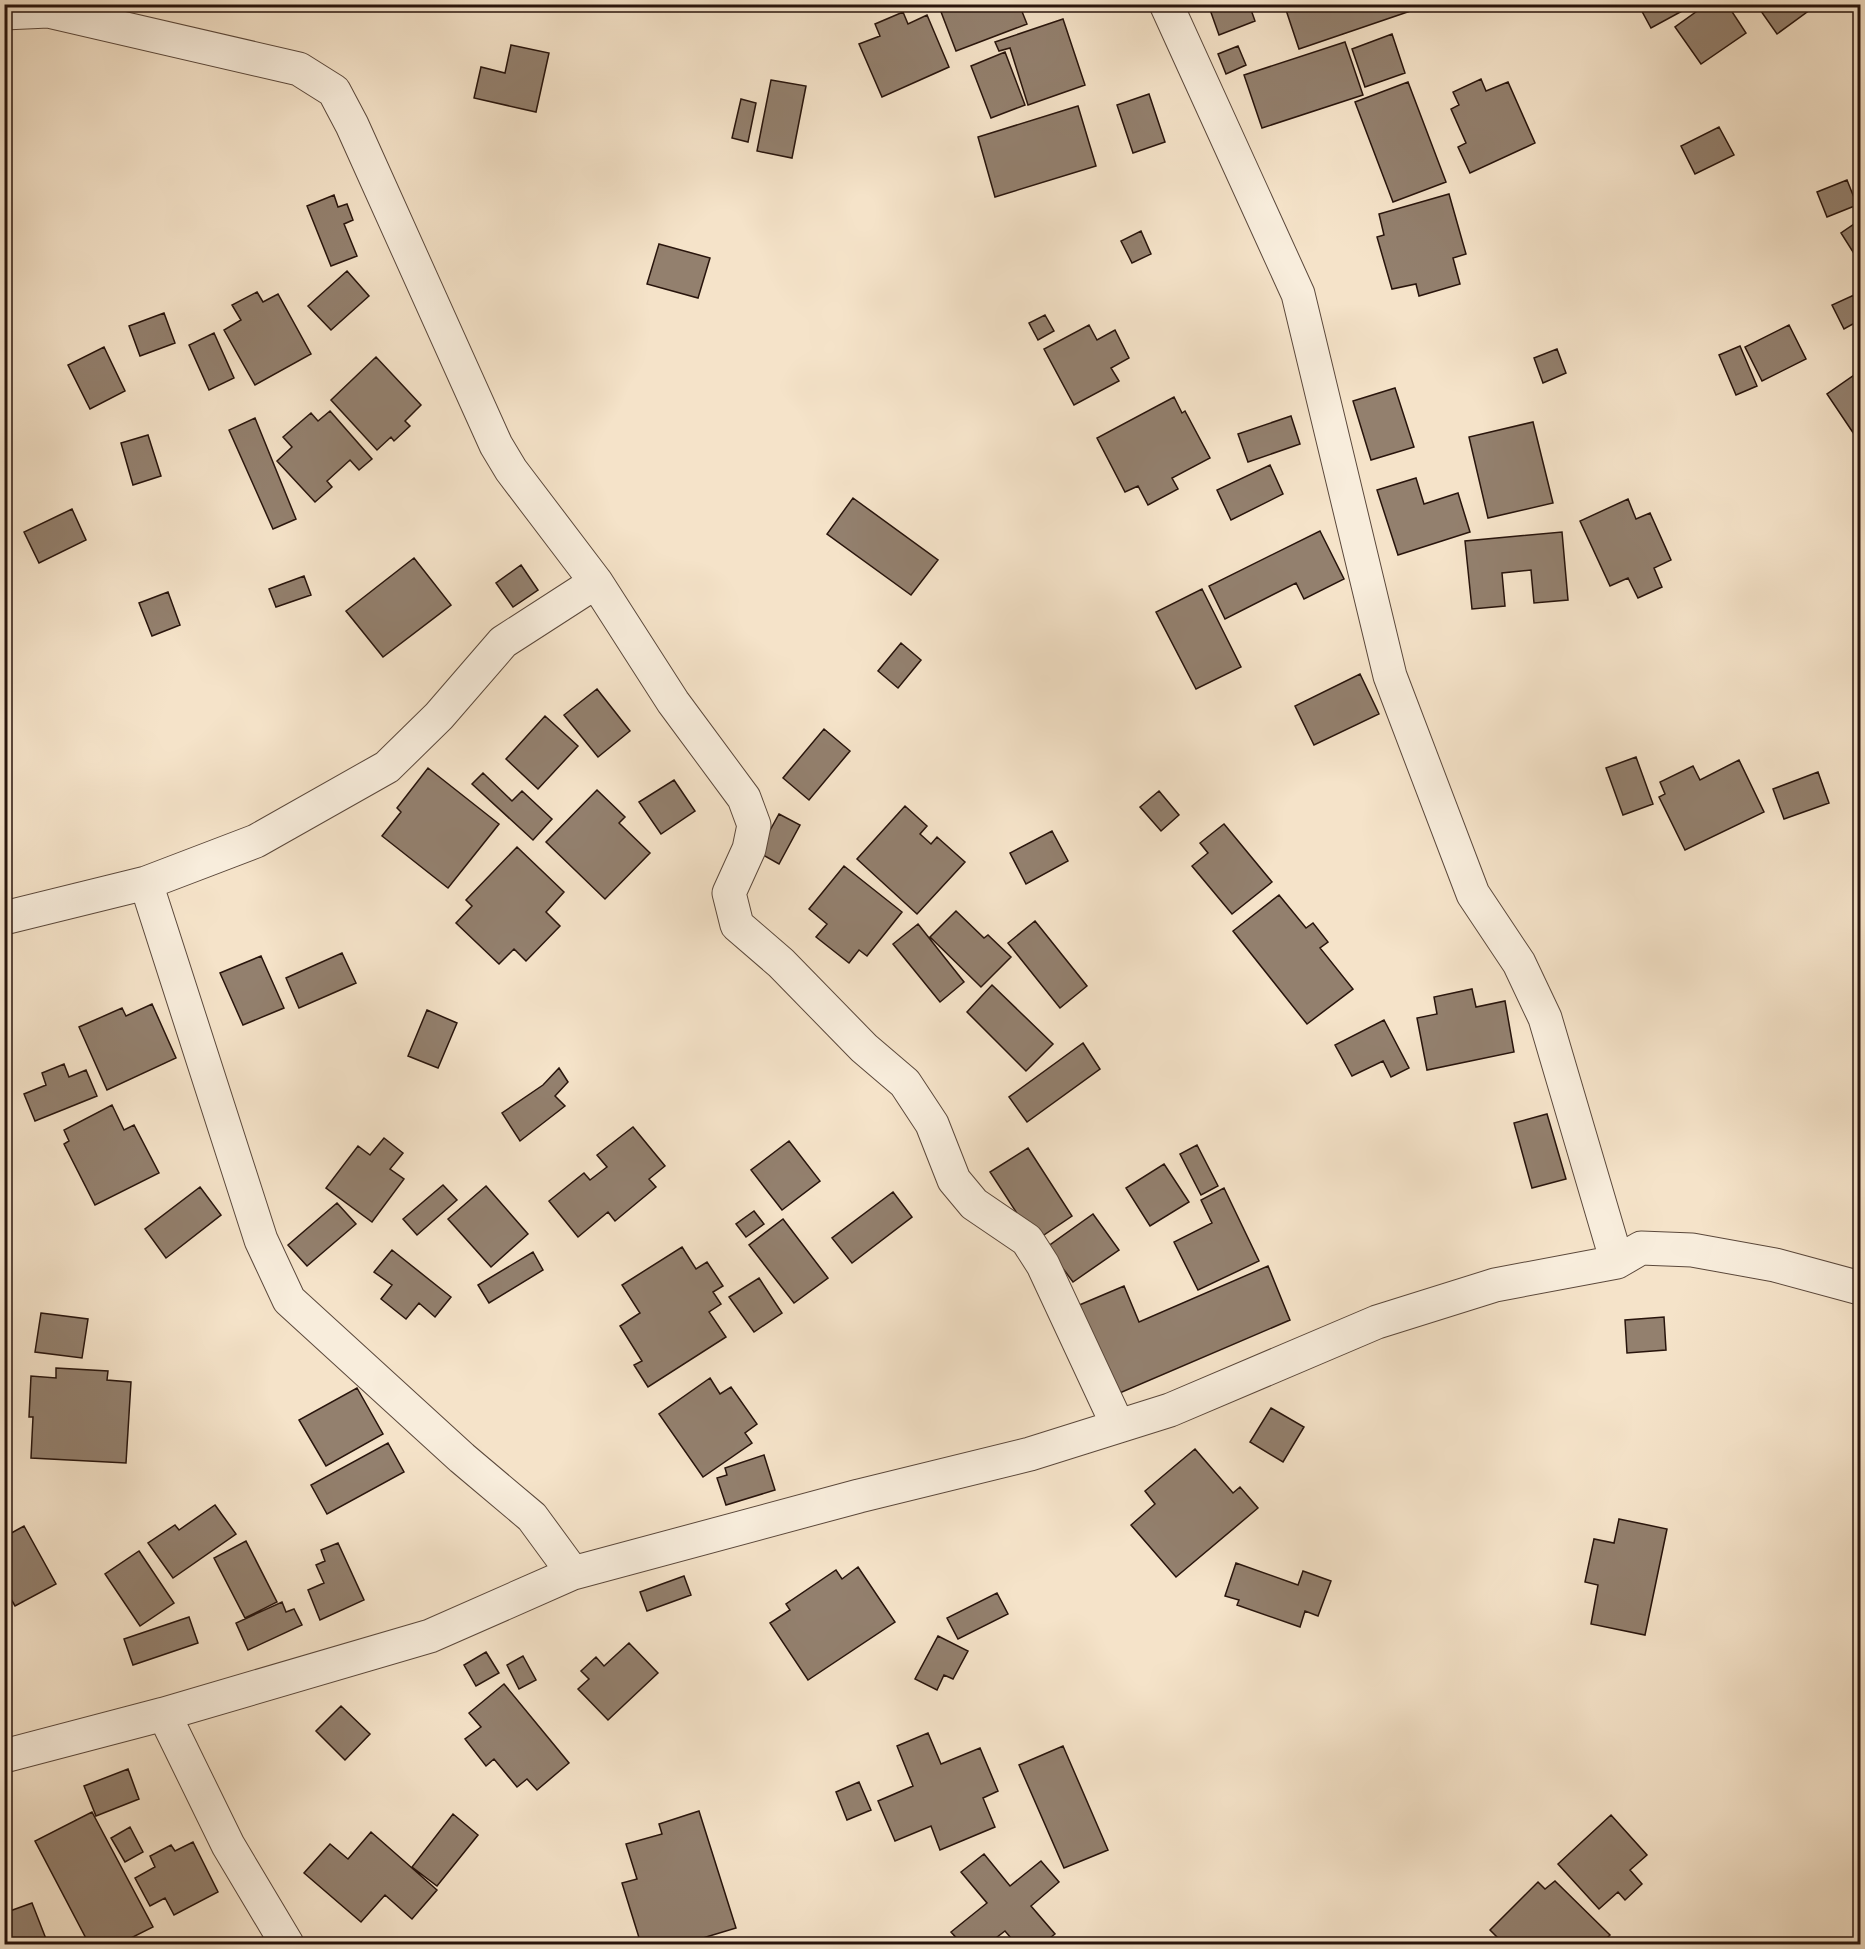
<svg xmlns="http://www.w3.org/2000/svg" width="1865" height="1949" font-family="'IM FELL French Canon',serif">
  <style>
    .building { fill: #93806e; stroke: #28140c; stroke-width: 1.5 }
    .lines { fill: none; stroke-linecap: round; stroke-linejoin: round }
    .minor-casing { stroke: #5b483b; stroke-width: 35 }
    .minor { stroke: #f8eddc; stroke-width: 33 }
  </style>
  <rect width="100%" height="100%" fill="#f5e3c9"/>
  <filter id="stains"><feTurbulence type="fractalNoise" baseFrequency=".00333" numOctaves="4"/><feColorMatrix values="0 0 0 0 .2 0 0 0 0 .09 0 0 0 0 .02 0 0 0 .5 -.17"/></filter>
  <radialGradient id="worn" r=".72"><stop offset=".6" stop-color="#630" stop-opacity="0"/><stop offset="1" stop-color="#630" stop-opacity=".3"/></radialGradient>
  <path class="building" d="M938,4h81l8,20 -71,27z
    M1208,4h41l6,17 -36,14z
    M1284,4h147l-132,45z
    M1638,4h57l-44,24z
    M1707,4h20l19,29 -45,31 -26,-37z
    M1756,4h62l-41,30z
    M903,12l5,12 19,-9 22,52 -67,30 -23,-53 21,-8 -5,-12z
    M1063,19l22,66 -57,20 -18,-57 -11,3 -4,-9z
    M1392,34l13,39 -40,14 -13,-38z
    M1345,42l18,53 -101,33 -18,-53z
    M511,45l38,8 -13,59 -62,-14 7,-31 24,6z
    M1238,46l8,19 -20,9 -8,-20z
    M1005,52l20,53 -34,13 -20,-52z
    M1481,79l5,12 22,-9 27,61 -65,30 -12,-26 8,-4 -15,-34 8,-4 -6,-13z
    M771,80l35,6 -14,72 -35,-7z
    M1408,82l38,100 -53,20 -38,-100z
    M1149,94l16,48 -32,11 -16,-48z
    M741,99l15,4 -8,39 -16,-4z
    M1078,106l18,60 -101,31 -17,-60z
    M1719,127l15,28 -39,19 -14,-28z
    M1847,180l10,25 -30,12 -10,-25z
    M1449,194l17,60 -13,4 7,26 -41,12 -3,-12 -24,5 -15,-52 7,-2 -5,-21z
    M334,195l4,12 9,-3 6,16 -9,4 13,32 -26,10 -24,-60z
    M1860,220v43l-19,-30z
    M1141,231l10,23 -19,9 -11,-22z
    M659,244l51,14 -12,40 -51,-14z
    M347,271l22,25 -38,34 -23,-24z
    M257,292l6,10 15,-8 33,60 -56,31 -31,-55 17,-10 -9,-15z
    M1854,295l6,13v12l-16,9 -12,-24z
    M164,313l11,30 -35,13 -11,-30z
    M1045,315l9,16 -16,9 -9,-17z
    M1089,325l8,15 18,-10 14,28 -18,10 8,13 -45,24 -30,-56z
    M1789,325l17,34 -44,22 -17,-34z
    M214,333l20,45 -25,12 -20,-45z
    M1740,346l17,40 -21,9 -17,-40z
    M104,347l21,44 -35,18 -22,-44z
    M1557,349l9,24 -23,10 -9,-25z
    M376,357l45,48 -16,16 5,5 -16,15 -3,-4 -14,13 -46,-50z
    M1860,371v72l-33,-49z
    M1395,388l19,59 -43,13 -18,-59z
    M1174,397l8,16 3,-2 25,47 -38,20 6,11 -30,16 -10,-19 -13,6 -28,-54z
    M330,411l42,48 -13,11 -9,-10 -23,21 5,6 -17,15 -38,-41 15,-14 -9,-10 28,-24 7,8z
    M1291,416l9,28 -52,18 -10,-28z
    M255,418l41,101 -23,10 -44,-99z
    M1533,422l20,81 -65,15 -19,-81z
    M148,435l13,41 -28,9 -12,-42z
    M1270,465l13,29 -52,26 -14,-30z
    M1416,478l8,26 34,-11 12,39 -72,23 -21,-65z
    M853,498l85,62 -27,35 -84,-61z
    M1628,499l8,20 14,-6 21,47 -17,8 8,19 -24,11 -10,-20 -18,8 -30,-65z
    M72,509l14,31 -47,23 -15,-31z
    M1320,531l24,48 -40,20 -8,-16 -71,36 -16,-33z
    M1562,532l6,68 -34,3 -3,-33 -29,3 3,33 -33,3 -7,-68z
    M414,558l37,47 -68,52 -37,-46z
    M521,565l17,25 -25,17 -17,-24z
    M304,576l7,19 -35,12 -7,-18z
    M1202,589l39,78 -45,22 -40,-77z
    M168,592l12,33 -28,11 -13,-33z
    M901,643l20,17 -23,28 -20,-17z
    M1360,674l19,40 -65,31 -19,-39z
    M597,689l33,42 -32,26 -34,-42z
    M545,716l33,30 -40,43 -32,-30z
    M824,729l26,22 -41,49 -26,-22z
    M1636,757l17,47 -30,11 -17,-47z
    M1739,760l25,52 -79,38 -26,-53 6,-3 -5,-12 33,-16 7,14z
    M428,768l71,56 -51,64 -66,-52 19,-24 -4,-4z
    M1818,772l11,31 -45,16 -11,-30z
    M483,773l29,28 10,-10 30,28 -19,21 -61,-56z
    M674,780l21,31 -34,23 -22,-32z
    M597,790l28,27 -6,6 31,30 -45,46 -59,-57z
    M1159,791l20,24 -18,16 -21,-24z
    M905,806l22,20 -7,8 11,10 6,-7 28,25 -48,52 -60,-55z
    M779,814l21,11 -21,39 -21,-12z
    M1224,824l48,58 -40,32 -40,-48 16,-13 -8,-10z
    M1052,831l16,30 -42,23 -16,-31z
    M517,847l47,45 -18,20 14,14 -34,35 -12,-12 -15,15 -43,-41 16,-17 -6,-6z
    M844,866l58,46 -35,44 -8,-6 -10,13 -33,-26 11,-13 -18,-15z
    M1279,895l27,33 7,-5 15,19 -8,6 33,41 -46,35 -74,-93z
    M956,911l28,27 4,-3 23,22 -30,30 -51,-50z
    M1035,921l52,65 -27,22 -52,-65z
    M918,924l46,58 -24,20 -47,-58z
    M342,953l14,30 -57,25 -13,-30z
    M261,956l23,52 -41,17 -23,-52z
    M992,985l61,59 -27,27 -59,-59z
    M1472,989l4,18 29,-6 9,51 -87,18 -10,-52 20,-4 -3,-17z
    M152,1004l24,54 -69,32 -28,-63 43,-19 4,8z
    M427,1010l30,13 -19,45 -30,-12z
    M1384,1020l25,48 -18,9 -8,-16 -31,15 -17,-31z
    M1083,1043l17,26 -73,53 -18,-25z
    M64,1064l5,13 17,-7 11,26 -62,25 -11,-27 22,-9 -4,-12z
    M559,1068l9,14 -13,14 10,10 -45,35 -18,-28 41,-28z
    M112,1105l12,25 10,-5 25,48 -64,32 -31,-61 5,-3 -5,-11z
    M1547,1114l19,65 -34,9 -18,-65z
    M633,1127l32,39 -16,13 7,8 -41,34 -7,-9 -30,25 -29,-36 35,-28 6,7 17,-13 -10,-12z
    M384,1138l19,15 -13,16 14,10 -32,43 -46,-34 32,-42 12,9z
    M789,1141l31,40 -38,29 -31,-40z
    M1197,1145l21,41 -17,9 -21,-41z
    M1028,1148l44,68 -37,25 -45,-69z
    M1164,1164l25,38 -39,24 -24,-38z
    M443,1185l14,15 -40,35 -14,-16z
    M486,1186l42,48 -37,33 -43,-48z
    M200,1187l21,28 -55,43 -21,-29z
    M1224,1188l35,73 -61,29 -24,-48 38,-19 -11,-23z
    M893,1192l19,25 -60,46 -20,-25z
    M337,1203l19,21 -49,42 -19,-21z
    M754,1211l10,13 -18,13 -10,-13z
    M1093,1214l26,36 -46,32 -26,-35z
    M783,1219l45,59 -34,25 -45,-58z
    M682,1247l14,22 11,-7 16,24 -10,6 8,12 -12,8 17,25 -78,50 -14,-22 8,-4 -22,-35 20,-13 -18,-28z
    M392,1250l59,47 -16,20 -16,-14 -13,16 -25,-20 11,-14 -18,-13z
    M533,1252l10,18 -54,33 -11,-18z
    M1268,1266l22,54 -175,75 -38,-89 47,-20 15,36z
    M759,1278l23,35 -28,19 -25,-35z
    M41,1313l47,6 -6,39 -47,-6z
    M1664,1317l2,33 -39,3 -2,-33z
    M56,1368l52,3 -1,9 24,2 -5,81 -95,-5 2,-41h-4l2,-41 25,2z
    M710,1378l10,16 11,-7 26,37 -12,9 7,10 -49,34 -44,-63z
    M357,1388l26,46 -57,32 -27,-46z
    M1271,1408l33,19 -21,35 -33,-20z
    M388,1443l16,29 -77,42 -16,-29z
    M1195,1449l38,44 7,-6 18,21 -82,69 -45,-52 24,-21 -10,-13z
    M764,1455l11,35 -49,15 -9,-27 10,-3 -2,-7z
    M215,1505l21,29 -63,44 -25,-35 27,-18 4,5z
    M1619,1519l48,10 -22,106 -54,-11 7,-39 -13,-3 9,-43 20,4z
    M24,1526l32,58 -41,22 -11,-19v-50z
    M246,1541l31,61 -32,16 -31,-60z
    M338,1543l26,57 -44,20 -12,-30 16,-7 -8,-18 9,-4 -4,-11z
    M139,1551l35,52 -34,23 -35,-52z
    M1236,1563l62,22 5,-14 28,10 -13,35 -13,-5 -5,16 -63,-22 2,-5 -14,-4z
    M858,1567l37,55 -87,58 -38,-57 20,-13 -4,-6 50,-34 6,9z
    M684,1576l7,19 -44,16 -7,-19z
    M997,1593l11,21 -50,25 -11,-21z
    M282,1602l4,10 8,-3 8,16 -54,25 -12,-27z
    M189,1617l9,26 -65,22 -9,-26z
    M938,1636l30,15 -15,28 -9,-4 -7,15 -22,-11z
    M629,1643l29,30 -50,47 -30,-31 11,-10 -8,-8 15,-14 8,9z
    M486,1652l13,21 -23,13 -12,-21z
    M523,1656l13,24 -17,9 -12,-24z
    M504,1684l65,79 -32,27 -10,-11 -10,8 -23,-28 -8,7 -21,-27 16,-12 -12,-14z
    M341,1706l29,28 -25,26 -29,-29z
    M928,1733l13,31 39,-16 18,43 -15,7 12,29 -55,23 -9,-24 -36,15 -17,-40 35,-15 -16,-40z
    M1063,1746l45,104 -44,18 -45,-103z
    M128,1769l11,30 -43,17 -12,-30z
    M859,1782l12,28 -24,10 -11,-28z
    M699,1811l37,117 -53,16h-42l-19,-61 15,-4 -11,-35 36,-10 -3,-10z
    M92,1812l61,115 -34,17h-30l-54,-103z
    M453,1814l25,21 -41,51 -25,-19z
    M1611,1815l36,40 -17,15 12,14 -17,16 -7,-8 -19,17 -41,-45z
    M130,1827l13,25 -18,10 -14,-24z
    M371,1832l66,58 -25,29 -27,-24 -24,27 -57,-49 26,-29 18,15z
    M193,1842l25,50 -44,23 -9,-17 -15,8 -15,-28 20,-11 -5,-11 21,-11 4,6z
    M984,1854l26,32 31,-25 18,21 -28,24 24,28 -13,10h-26l-11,-13 -17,13h-26l-11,-12 36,-29 -26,-31z
    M1555,1881l55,54 -9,9h-97l-14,-14 48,-48 7,7z
    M32,1903l16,41h-44v-39l3,7z"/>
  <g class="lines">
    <g class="minor-casing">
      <path id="minor" d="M1166,4l132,290 92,382 83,218 46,69 26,55 72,244
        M4,13l44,-2 251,58 35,22 18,34 144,320 15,25 85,112 77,120 71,96 10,27 -5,24 -20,44 8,32 44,38 83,85 41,35 27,41 22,56 20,24 53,36 16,25 75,161
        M146,883l115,357 28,60 173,158 70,59 41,56
        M4,918l142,-35 110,-42 131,-74 52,-51 64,-74 93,-60
        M164,1714l64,131 59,99
        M4,1756l160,-42 266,-78 143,-63 286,-77 171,-42 140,-44 207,-88 118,-37 122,-23 24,-14 51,2 83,15 85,23"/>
    </g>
    <use href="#minor" class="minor"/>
  </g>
  <rect width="1865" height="1949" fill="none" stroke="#f5e3c9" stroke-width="24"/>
  <rect x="6" y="6" width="1853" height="1937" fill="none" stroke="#28140c" stroke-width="3"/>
  <rect x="12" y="12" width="1841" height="1925" fill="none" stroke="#28140c" stroke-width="1.5"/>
  <rect width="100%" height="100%" filter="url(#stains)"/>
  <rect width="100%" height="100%" fill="url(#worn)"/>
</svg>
